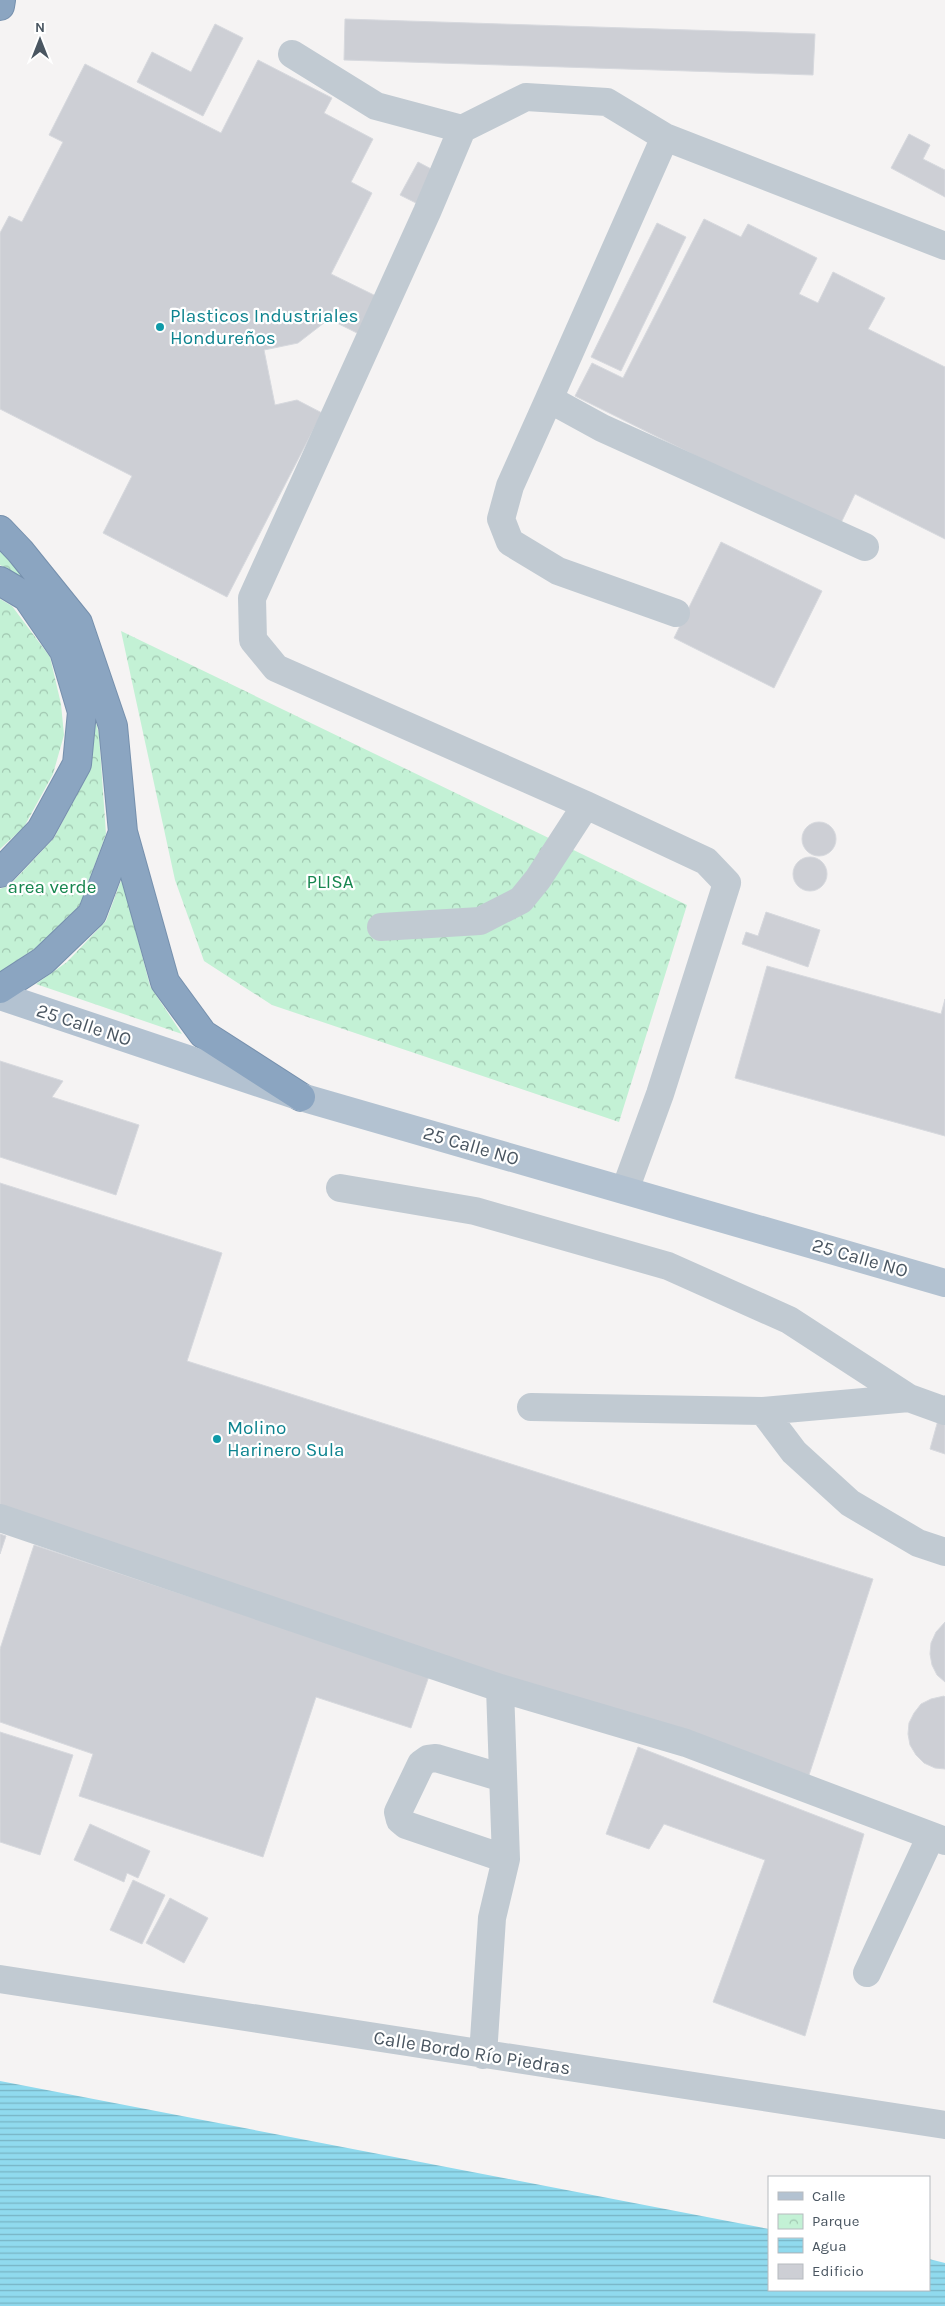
<svg xmlns="http://www.w3.org/2000/svg" width="945" height="2306" font-family="Karla,sans-serif">
  <style>
    .park { fill: url(#park-crowns) }
    .water { fill: url(#water-rules) }
    .building { fill: #cdcfd5; stroke: #d7d9de }
    .lines { fill: none; stroke-linecap: round; stroke-linejoin: round }
    .highway-casing { stroke: #7690ad; stroke-width: 30 }
    .minor { stroke: #c1cad2; stroke-width: 28 }
    .major { stroke: #b3c2d1; stroke-width: 28 }
    .highway { stroke: #8ba5c1; stroke-width: 28 }
    .culture-dot { fill: #0f9aa8; stroke: #fff; stroke-width: 2 }
    .labels { text-anchor: middle; dominant-baseline: central; stroke-width: 4.5; stroke-linejoin: round; paint-order: stroke }
    .culture-label { font-size: 19px; fill: #0d838f; stroke: #fff; text-anchor: start }
    .park-label { font-size: 19px; fill: #17864f; stroke: #fff }
    .street-label { font-size: 19px; fill: #4a5661; stroke: #fff }
  </style>
  <defs>
    <pattern id="park-crowns" width="20" height="18" patternUnits="userSpaceOnUse" patternTransform="scale(1.25)"><rect width="20" height="18" fill="#c3f1d5"/><path d="M2 6a3 3 0 1 1 6 0M12 15a3 3 0 1 1 6 0" fill="none" stroke="#a0c6b0"/></pattern>
    <pattern id="water-rules" width="6" height="5" patternUnits="userSpaceOnUse" patternTransform="scale(1.25)"><rect width="6" height="5" fill="#90daee"/><path d="M0 2.5h6" fill="none" stroke="#78b4c4"/></pattern>
  </defs>
  <rect width="100%" height="100%" fill="#f5f3f3"/>
  <path class="park" d="M0,548l26,32 -26,-15z
    M0,599l12,7 38,51 11,47 3,31 -11,39 -29,53 -24,22z
    M121,631l566,274 -68,217 -347,-117 -68,-44 -29,-81z
    M95,718l4,17 7,99 -26,71 -43,42 -37,25v-83l10,-4 44,-47 34,-64z
    M122,878l28,108 32,48 -146,-50 31,-22 39,-41z"/>
  <path class="water" d="M0,2081l769,148v61h160v-31l16,4v43h-945z"/>
  <path class="building" d="M345,19l470,15 -2,41 -469,-15z
    M215,24l28,14 -40,78 -66,-34 15,-30 39,20z
    M258,60l74,38 -8,15 49,26 -22,43 21,11 -41,81 47,23 -19,37 -30,-15 -31,24 -34,7 11,55 22,-5 25,13 -95,184 -124,-64 29,-57 -132,-67v-176l9,-17 13,6 41,-80 -14,-7 36,-71 136,69z
    M909,134l21,11 -7,14 22,11v27l-54,-29z
    M418,162l17,9 -17,33 -18,-9z
    M704,219l37,18 7,-13 69,34 -18,36 19,9 15,-31 52,26 -17,31 77,38v172l-90,-45 -16,33 -264,-131 17,-33 31,15z
    M657,223l29,14 -65,134 -30,-14z
    M721,542l101,49 -48,97 -100,-50z
    M802 839a17 17 0 1 1 34 0a17 17 0 1 1-34 0Z
    M793 874a17 17 0 1 1 34 0a17 17 0 1 1-34 0Z
    M766,912l54,18 -12,37 -66,-23 4,-12 12,4z
    M767,966l174,48 4,-15v137l-210,-58z
    M0,1061l63,20 -11,16 87,28 -23,70 -116,-38z
    M0,1183l222,70 -35,108 686,218 -64,196 -809,-258z
    M945,1395v59l-15,-5z
    M0,1534l6,2 -6,18z
    M34,1545l395,131 -18,52 -95,-31 -53,160 -184,-61 14,-42 -93,-32v-73z
    M945,1622v60l-8,-7 -5,-10 -2,-11 1,-11 5,-11z
    M944,1696l1,1v72l-10,-1 -11,-5 -8,-8 -6,-10 -2,-11 1,-11 5,-10 7,-9 10,-5z
    M0,1732l73,23 -33,100 -40,-13z
    M638,1747l226,87 -59,202 -92,-34 52,-142 -101,-36 -15,25 -43,-15z
    M90,1824l60,27 -12,27 -11,-5 -3,9 -50,-22z
    M133,1880l32,15 -23,49 -32,-14z
    M170,1898l38,20 -24,45 -38,-20z"/>
  <g class="lines">
    <g class="highway-casing">
      <path id="highway" d="M0,6l1,-6
        M0,530l20,21 58,72 35,103 10,106 42,150 38,52 98,63
        M0,581l27,16 37,54 18,61 -5,52 -36,66 -41,43
        M0,989l43,-28 49,-47 31,-82"/>
    </g>
    <path class="minor" d="M292,54l84,52 86,23 64,-32 81,5 58,35 280,109
      M462,129l-35,83 -175,386 1,42 23,28 310,137 120,56 21,22 -67,211 -35,96
      M665,137l-116,262 53,29 263,119
      M549,399l-39,87 -9,33 9,23 48,29 118,42
      M381,927l99,-6 41,-21 17,-21 48,-74
      M340,1188l135,23 193,55 121,54 120,78
      M531,1407l232,4 146,-13 36,13
      M763,1411l31,41 56,51 68,40 27,9
      M0,1518l500,170 186,55 259,98
      M503,1778l-67,-20 -8,1 -7,5 -23,48 2,8 6,5 100,34
      M867,1973l64,-137
      M0,1979l945,146
      M483,2055l9,-137 14,-59 -6,-171"/>
    <path class="major" d="M0,996l301,101 644,186"/>
    <use href="#highway" class="highway"/>
  </g>
  <g class="culture-dot">
    <circle cx="160" cy="327" r="5"/>
    <circle cx="217" cy="1439" r="5"/>
  </g>
  <g class="labels">
    <g class="culture-label">
      <text x="170" y="316">Plasticos Industriales<tspan x="170" dy="22">Hondureños</tspan></text>
      <text x="227" y="1428">Molino<tspan x="227" dy="22">Harinero Sula</tspan></text>
    </g>
    <g class="park-label">
      <text x="330" y="882">PLISA</text>
      <text x="52" y="887">area verde</text>
    </g>
    <g class="street-label">
      <text transform="translate(84 1025) rotate(18)">25 Calle NO</text>
      <text transform="translate(471 1146) rotate(16)">25 Calle NO</text>
      <text transform="translate(860 1258) rotate(16)">25 Calle NO</text>
      <text transform="translate(472 2053) rotate(9)">Calle Bordo Río Piedras</text>
    </g>
  </g>
  <rect x="768" y="2176" width="162" height="115" fill="#ffffff" stroke="#b7bbc0"/>
  <rect x="778" y="2192" width="25" height="8" fill="#b3c2d1" stroke="#b7bbc0"/>
  <text x="812" y="2201" font-size="15" fill="#4a5661">Calle</text>
  <rect x="778" y="2214" width="25" height="15" fill="url(#park-crowns)" stroke="#b7bbc0"/>
  <text x="812" y="2226" font-size="15" fill="#4a5661">Parque</text>
  <rect x="778" y="2238" width="25" height="15" fill="url(#water-rules)" stroke="#b7bbc0"/>
  <text x="812" y="2251" font-size="15" fill="#4a5661">Agua</text>
  <rect x="778" y="2264" width="25" height="15" fill="#cdcfd5" stroke="#b7bbc0"/>
  <text x="812" y="2276" font-size="15" fill="#4a5661">Edificio</text>
  <g transform="translate(40 40)" stroke="#ffffff" stroke-width="4" paint-order="stroke">
  <path d="M0-4L9 19L0 12L-9 19Z" fill="#4a5661"/>
  <text y="-8" font-size="14" font-weight="bold" text-anchor="middle" fill="#4a5661">N</text>
  </g>
</svg>
